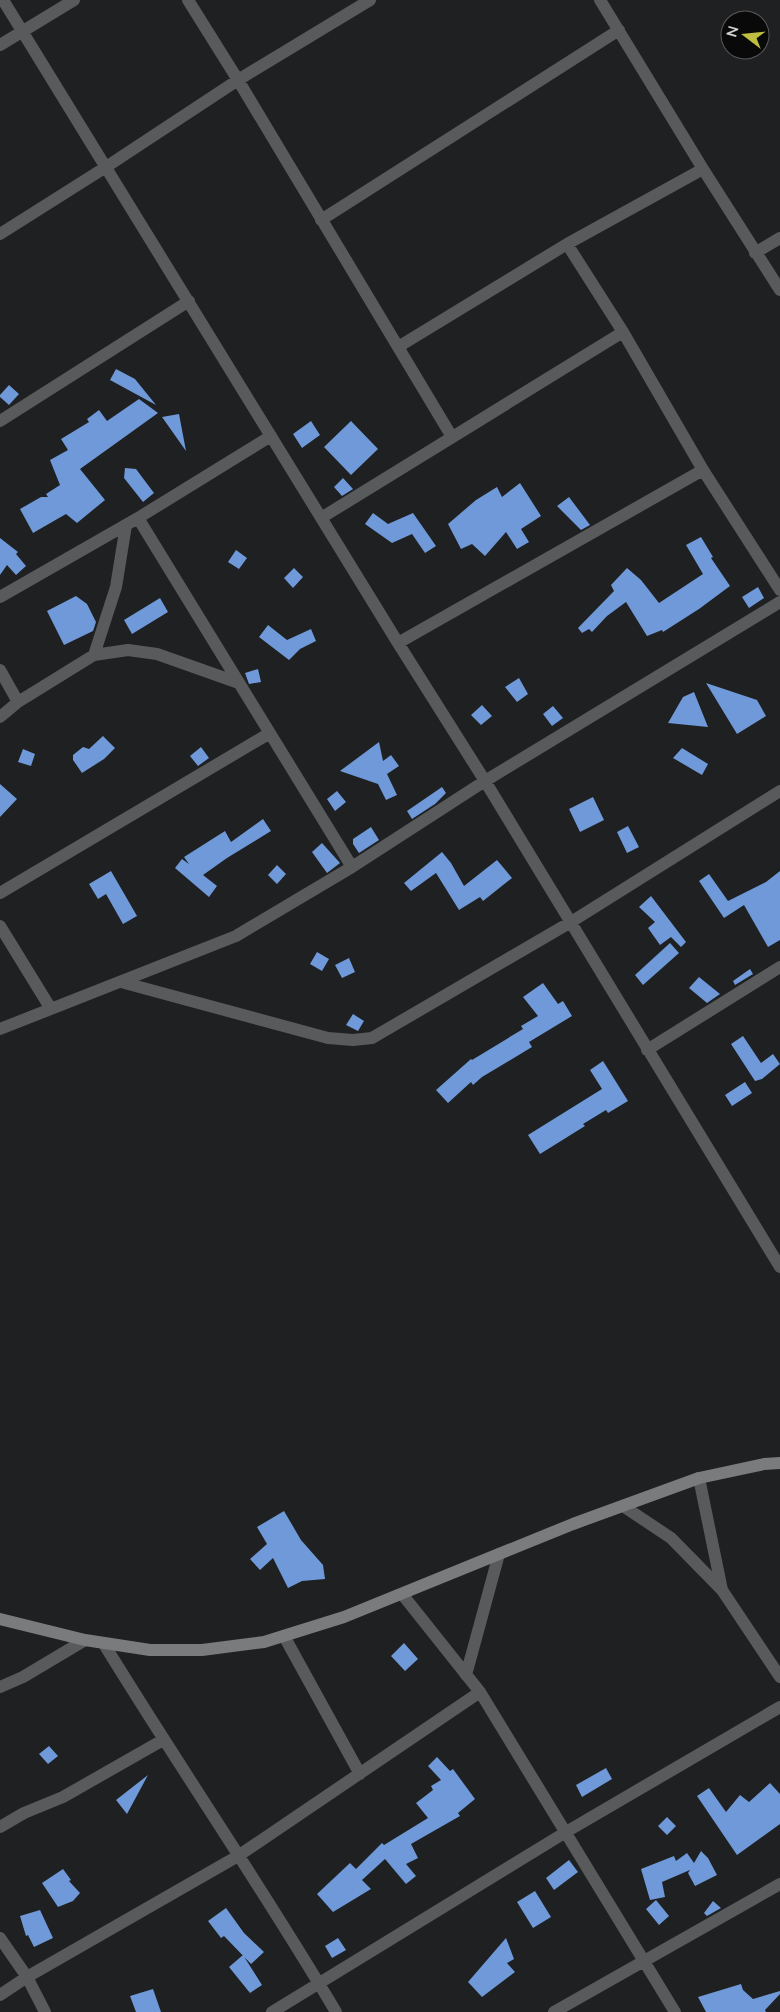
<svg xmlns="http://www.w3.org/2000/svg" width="780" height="2012" font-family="Lato,sans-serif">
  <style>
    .building { fill: #6f99d8 }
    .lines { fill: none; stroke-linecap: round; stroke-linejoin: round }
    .minor { stroke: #595a5b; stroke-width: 12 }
    .secondary { stroke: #7a7b7c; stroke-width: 12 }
  </style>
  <rect width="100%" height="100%" fill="#1e2021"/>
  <path class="building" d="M116,369l19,10 21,26 -46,-25z
    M9,385l10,9 -10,11 -9,-8v-2z
    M139,399l19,14 -78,56 25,31 -28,23 -11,-9 -33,19 -13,-24 21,-12h7l-2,-3 14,-9 -10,-25 18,-10 -7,-11 28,-17 -2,-3 12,-9 8,11z
    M179,414l7,37 -24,-34z
    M311,421l9,14 -18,13 -9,-14z
    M351,421l27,28 -27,26 -27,-28z
    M125,468l11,1 18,24 -11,9 -19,-24z
    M343,478l10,11 -11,7 -8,-9z
    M520,483l21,33 -20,13 8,13 -12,7 -11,-17 -21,24 -13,-12 -11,5 -13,-25 28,-24 21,-13 5,10z
    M569,497l21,28 -9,5 -24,-24z
    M373,513l15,11 25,-11 23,33 -11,7 -13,-19 -20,9 -27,-19z
    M701,537l12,20 -2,1 19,28 -31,23 -36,23 -1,-2 -15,6 -21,-34 -19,14 -15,16 -3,-3 -7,4 -4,-5 36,-37 -3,-6 16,-17 14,12 18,23 44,-29 -17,-29z
    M0,538l18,14 -2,2 10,12 -10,9 -9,-10 -7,10z
    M236,550l11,8 -8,11 -11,-7z
    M294,568l9,9 -10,11 -9,-10z
    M758,587l6,11 -15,10 -7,-11z
    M76,596l11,8 9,18 -3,9 -29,14 -17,-34z
    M160,598l8,14 -36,22 -8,-14z
    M268,625l19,15 24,-11 5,12 -16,8 -11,11 -30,-23z
    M258,669l3,13 -12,2 -4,-11z
    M519,678l9,16 -11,8 -12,-15z
    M706,683l51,17 9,16 -29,18z
    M694,692l14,35 -40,-4 15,-26z
    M482,705l10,11 -11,9 -10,-10z
    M553,706l10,12 -11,8 -9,-12z
    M103,736l12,12 -11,11 -22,14 -9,-13v-5l10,-8 6,2z
    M379,742l4,19 8,-6 8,11 -12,8 10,21 -11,5 -8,-16 -38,-13z
    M201,747l8,11 -11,8 -8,-10z
    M682,748l26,16 -6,11 -29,-17z
    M23,749l12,5 -4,12 -13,-4z
    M0,784l17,15 -17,18z
    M442,787l4,6 -11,11 -23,15 -5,-8z
    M337,791l9,11 -11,9 -8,-12z
    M593,797l11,23 -24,12 -11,-23z
    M263,819l8,12 -44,27 -24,17 14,11 -8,11 -34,-29 7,-9 7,5 -5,-7 41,-26 6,11z
    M628,826l11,21 -12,6 -10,-21z
    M371,827l8,13 -20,13 -6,-9v-5z
    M322,843l18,20 -13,10 -15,-21z
    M442,852l9,11 13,23 33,-26 15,18 -29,23 -3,-4 -21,13 -23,-37 -25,18 -7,-8z
    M277,865l9,9 -9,10 -9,-9z
    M111,871l26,45 -14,8 -17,-30 -8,5 -9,-15z
    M780,871v69l-12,7 -24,-42 -20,13 -25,-37 10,-7 19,27 38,-19z
    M651,896l35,46 -5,5 -10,-10 -11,8 -12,-17 7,-6 -16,-15z
    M670,943l9,10 -36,32 -8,-10z
    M317,952l12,7 -7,12 -12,-7z
    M349,958l6,14 -13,6 -7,-13z
    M750,969l3,5 -18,11 -2,-4z
    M699,977l21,17 -13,9 -18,-15z
    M543,983l15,21 5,-3 9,15 -43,26 3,5 -50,30 -9,8 -2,-3 -23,21 -12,-13 35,-31 1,1 51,-31 -2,-3 17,-10 -15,-19z
    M353,1014l11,7 -6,10 -12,-6z
    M743,1036l18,27 12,-9 7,10 -18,15 -7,2 -24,-37z
    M603,1061l25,40 -20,12 -2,-3 -23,14 2,2 -45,28 -12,-19 74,-46 -12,-19z
    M745,1082l7,11 -20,13 -7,-11z
    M284,1511l17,29 22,25 2,14 -23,2 -14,7 -15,-30 -13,12 -10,-11 17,-15 -10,-17z
    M404,1643l14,16 -13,12 -14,-15z
    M49,1746l9,10 -10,8 -9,-10z
    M437,1757l13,14 3,-2 22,30 -17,14 2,3 -49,28 7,14 -12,6 10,12 -10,8 -21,-25 -23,21 9,9 -38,23 -16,-18 33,-31 6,6 26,-26 2,2 44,-27 -12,-15 17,-13 -2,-4 10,-6 -13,-14z
    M606,1768l6,11 -30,18 -6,-12z
    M148,1775l-21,39 -11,-14z
    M770,1783l10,11v30l-43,31 -40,-59 12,-8 17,24 14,-17 9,7z
    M667,1817l9,9 -9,9 -9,-9z
    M701,1851l7,7 9,17 -22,11 -7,-13 2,-3 -28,12 3,15 -15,3 -9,-31 33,-13 2,5 11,-8 7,10z
    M569,1860l9,12 -24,18 -8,-12z
    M63,1869l8,11 -2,1 11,12 -7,8 -15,6 -16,-24z
    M535,1891l16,26 -18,11 -16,-26z
    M656,1900l13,16 -10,9 -13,-16z
    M713,1901l8,7 -14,8 -3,-3z
    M226,1908l18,25 20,19 -13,12 -27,-28 -3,2 -13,-17z
    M40,1910l13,28 -19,9 -6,-12 -2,1 -6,-20z
    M338,1938l8,12 -14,8 -7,-12z
    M506,1938l8,21 -7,4 8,9 -33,25 -14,-15z
    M243,1955l19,30 -12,8 -21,-26z
    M741,1984l2,6 10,9 27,-8v3l-15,16 1,2h-60l-8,-15z
    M153,1989l8,23h-25l-6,-16z"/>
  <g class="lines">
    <path class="minor" d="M3,0l395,643 87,138 295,486
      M188,0l50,80 214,357
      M600,0l103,169 77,121
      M0,45l74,-45
      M321,220l298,-190
      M0,234l106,-67 132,-87 132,-80
      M567,244l56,88 80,138 77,120
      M755,253l25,-15
      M398,347l169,-103 136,-75
      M0,421l189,-120
      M138,518l214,349
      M321,518l302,-186
      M0,597l138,-79 133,-82
      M398,643l305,-173
      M94,655l22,-68 10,-62
      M0,670l18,32
      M0,717l18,-15 76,-47 34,-5 29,4 82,29
      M0,893l270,-160
      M0,926l51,83
      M121,982l207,56 25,2 19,-2 199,-116 209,-131
      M0,1029l236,-93 116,-69 133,-86 295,-179
      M647,1050l133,-83
      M699,1478l23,112
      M623,1506l48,32 51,52 58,87
      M402,1594l78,98 195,320
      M284,1636l76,138
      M104,1644c76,124 158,243 232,368
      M466,1675l33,-121
      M0,1687l23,-10 62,-37
      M0,1827l24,-14 39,-16 100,-57
      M0,1938l27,39 18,35
      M0,1995l27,-18 211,-121 242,-164
      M272,2012l294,-180 214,-125
      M554,2012l226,-128"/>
    <path class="secondary" d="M0,1619l85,21 65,10h52l62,-8 80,-25 229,-93 126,-46 65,-14 16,-1"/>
  </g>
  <g transform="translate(745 35) rotate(286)"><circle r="24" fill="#09090a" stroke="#59595a"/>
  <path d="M0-4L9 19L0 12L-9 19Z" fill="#c0be41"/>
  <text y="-8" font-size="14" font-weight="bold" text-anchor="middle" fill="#d1d2d3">N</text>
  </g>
</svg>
